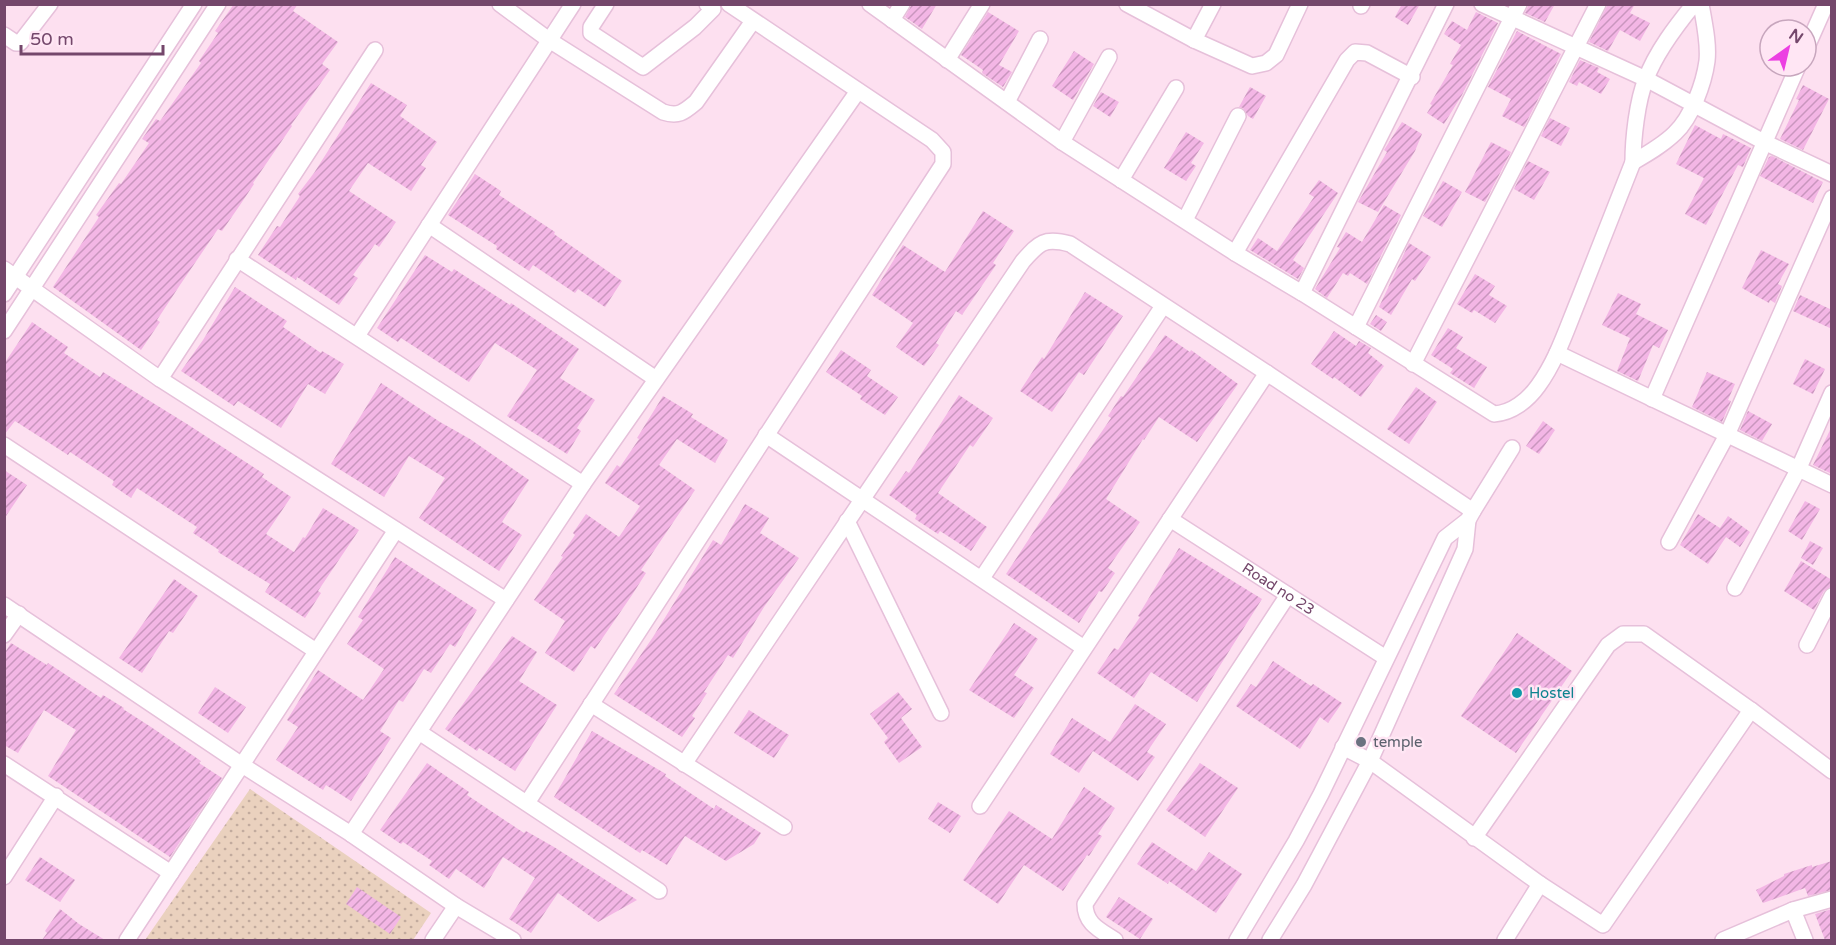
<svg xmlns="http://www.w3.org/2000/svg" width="1836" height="945" font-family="'Varela Round',sans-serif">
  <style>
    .park { fill: url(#park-dots) }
    .building { fill: url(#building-hatch) }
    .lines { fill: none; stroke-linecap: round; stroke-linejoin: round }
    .minor-casing { stroke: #e6c0da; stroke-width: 18 }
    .minor { stroke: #fff; stroke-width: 15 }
    .culture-dot { fill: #0f9aa8; stroke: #ffe6f4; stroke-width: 2 }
    .worship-dot { fill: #6b7280; stroke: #ffe6f4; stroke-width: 2 }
    .labels { text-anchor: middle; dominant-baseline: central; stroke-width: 5; stroke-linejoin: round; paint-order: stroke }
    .street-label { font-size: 15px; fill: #74476b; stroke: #ffe6f4 }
    .culture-label { font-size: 15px; fill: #0d838f; stroke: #ffe6f4; text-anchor: start }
    .worship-label { font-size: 15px; fill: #5b616d; stroke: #ffe6f4; text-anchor: start }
  </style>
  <defs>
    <pattern id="park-dots" width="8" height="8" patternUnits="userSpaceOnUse" patternTransform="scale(1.5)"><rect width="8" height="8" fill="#ead1be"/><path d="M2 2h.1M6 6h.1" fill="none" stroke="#c2ab9e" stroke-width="1.8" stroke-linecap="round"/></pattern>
    <pattern id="building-hatch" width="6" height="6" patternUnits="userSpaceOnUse" patternTransform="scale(1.5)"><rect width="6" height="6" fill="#f3b6e5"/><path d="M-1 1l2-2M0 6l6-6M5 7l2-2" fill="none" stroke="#c996be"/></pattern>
  </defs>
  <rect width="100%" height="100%" fill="#fde0f0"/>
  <path class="park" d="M250,789l181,124 -18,27h-268z"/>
  <path class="building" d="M234,4h64l-5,7 45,31 -16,22 8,6 -39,55 1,1 -39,57 1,1 -14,21 -18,26 -4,-2 -38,56 -23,35 3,2 -19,28 -88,-63 46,-70 -3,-2 23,-32 2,1 28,-41 -7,-4 14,-20 4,2 41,-58 -2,-2 19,-28 -3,-2z
    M912,4h25l-15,25 -17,-12z
    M1402,4h18l-12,21 -13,-8z
    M1529,4h26l-10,18 -20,-9z
    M1608,4h27l-5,9 20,10 -10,18 -20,-11 -12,21 -19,-9z
    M988,12l31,19 -20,34 13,7 -9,15 -21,-14 1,-3 -22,-15z
    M1476,12l22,11 -36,72 -18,29 -17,-11 5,-8 -2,-1 23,-39 -3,-1 11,-19 -17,-11 8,-13 15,9z
    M1517,31l44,23 -37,73 -22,-11 9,-17 -23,-12z
    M1074,51l20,13 -21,36 -21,-14z
    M1580,60l19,8 -2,4 13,7 -9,15 -22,-12 -2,4 -8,-4z
    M371,83l36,22 -7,11 37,26 -16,23 5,3 -15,23 -43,-28 -19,28 47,31 -17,25 -4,-3 -22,31 5,3 -19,27 -42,-28 -1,3 -38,-25 19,-29 3,1 20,-31 -2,-2 16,-21z
    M1803,85l26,14 -26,51 -23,-11 19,-39 -3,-1z
    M1250,87l16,9 -13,23 -5,-3 -5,-8 -4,-1z
    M1101,92l18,10 -9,15 -17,-11z
    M1550,118l20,10 -9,18 -20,-10z
    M1402,122l20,12 -7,17 -37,61 -20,-10 29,-50 -3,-2z
    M1695,125l26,14 2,-5 28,14 -8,19 -5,-2 -32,60 -21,-11 19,-36 -28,-14z
    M1186,132l18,11 -13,20 5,3 -10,15 -22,-13z
    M1491,142l20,10 -26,50 -20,-10z
    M1772,156l51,26 -10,21 -53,-27 9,-19z
    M1528,161l22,11 -16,28 -20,-11z
    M475,174l26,17 -2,4 56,37 -1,2 68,47 -17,26 -27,-18 -3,4 -42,-28 -4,6 -33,-22 1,-3 -49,-31z
    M1319,180l19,13 -45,67 11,8 -6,11 -48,-29 8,-12 19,13 37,-54 -5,-3z
    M1443,181l19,11 -20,35 -19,-11z
    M1384,205l17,10 -34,69 -17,-11 -2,3 -5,-3 -16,25 -12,-9 25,-41 -3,-1 9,-15 16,10z
    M983,211l31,20 -21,32 3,2 -34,50 -6,-4 -20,32 3,2 -15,21 -28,-19 17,-24 -41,-28 31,-50 42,27z
    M1409,243l22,14 -16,24 -3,-2 -21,36 -12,-8z
    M1761,250l28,14 -11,20 4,2 -7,17 -5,-3 -1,3 -27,-15z
    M425,255l27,17 2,-3 56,36 1,-2 68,46 -19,29 35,22 -18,28 4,3 -14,23 -60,-38 30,-46 -42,-27 -26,39 -68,-44 -3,4 -21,-14z
    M1475,274l20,12 -6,9 18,11 -12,17 -21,-13 -2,3 -15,-9z
    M235,287l52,34 -4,6 38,26 1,-2 22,13 -19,30 -17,-10 -27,44 -43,-27 -4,5 -53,-35 22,-31z
    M1085,292l38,24 -39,59 -5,-3 -27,40 -32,-21 22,-34 2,2z
    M1618,293l23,11 -5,10 32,16 -9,18 -6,-3 -15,36 -21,-10 13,-33 -28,-13z
    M1800,295l32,15v19l-39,-18z
    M1376,315l11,7 -6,9 -11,-7z
    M32,322l36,25 -4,6 36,24 3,-5 84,52 77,50 -2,3 29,20 -25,37 28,18 9,-15 2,1 18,-30 36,22 -41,61 3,2 -16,25 -40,-26 5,-8 -52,-32 1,-2 -26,-17 4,-6 -60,-39 -6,10 -19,-13 2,-4 -44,-29 -2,3 -53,-34 -11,14v-71z
    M1448,328l15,9 -7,11 31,19 -13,21 -24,-15 3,-4 -22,-14z
    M1334,331l22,15 3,-5 12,7 -3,5 16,13 -23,31 -27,-20 -1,2 -22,-15z
    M1165,335l25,17 1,-2 47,34 -41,58 -38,-25 -15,23 -1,-1 -37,60 34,23 -32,46 7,5 -13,19 -3,-1 -20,32 -73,-49 32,-49 73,-107 -3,-2 13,-20 2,1z
    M841,350l30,20 -4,6 31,21 -13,18 -25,-16 2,-3 -36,-24z
    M1805,359l20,10 -12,25 -20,-10z
    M1707,372l28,12 -7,16 3,1 -9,21 -30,-15z
    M381,383l59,39 30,17 59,41 -27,42 20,13 -23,36 -80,-53 26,-40 -36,-22 -25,41 -53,-33z
    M1416,387l21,15 -28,42 -22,-15z
    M959,395l34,23 -20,29 -3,-2 -32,48 49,34 -16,24 -31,-20 -2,3 -23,-15 2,-4 -28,-20 17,-24 3,2z
    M663,396l30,18 -2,3 37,23 -13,23 -38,-24 -18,26 36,25 -54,80 5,3 -14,22 -37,54 -4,-3 -17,26 -29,-19 20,-32 -31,-21 29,-43 -2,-1 14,-21 -2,-2 13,-19 33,23 21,-31 -35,-23 12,-18 3,2 19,-28 -2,-1z
    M1748,411l24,13 -10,17 -22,-11z
    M1543,421l12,9 -16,24 -13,-8z
    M1832,426v48l-19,-9z
    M4,470l23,15 -23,34z
    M1805,501l15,8 -18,31 -14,-9z
    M745,504l24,14 -9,15 39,25 -35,49 -31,51 -5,-3 -24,37 3,1 -15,23 3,2 -13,19 -68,-43 39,-57 60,-97 8,5z
    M1698,514l22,14 8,-12 22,16 -10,15 -14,-10 -18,27 -28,-19z
    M1810,541l13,7 -10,17 -12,-7z
    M1179,548l83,51 -65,103 -46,-30 -17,26 -37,-25 17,-25 4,2 22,-33 -2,-1z
    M395,557l82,53 -22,37 -5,-3 -19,29 -7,-4 -21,33 -4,-2 -19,31 11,7 -40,63 -25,-16 -3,5 -47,-30 22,-33 -11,-7 31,-50 45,30 21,-31 -37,-25 16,-24 -5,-3z
    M1801,561l31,19v6l-8,5 -10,19 -30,-19z
    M174,579l24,17 -25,37 -4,-2 -27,42 -23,-15z
    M1014,623l24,16 -24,36 20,13 -20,30 -45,-28z
    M1517,633l55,38 -56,82 -55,-37z
    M512,636l25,16 -18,29 38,24 -42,66 -36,-23 -2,3 -32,-22z
    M11,643l36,22 1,-2 53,35 2,-3 21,13 -1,1 28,18 50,34 -2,2 23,15 -52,79 -122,-81 28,-46 -32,-20 -26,43 -14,-8v-91z
    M1273,661l38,25 2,-2 29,19 -14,20 -8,-6 -20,32 -64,-43 15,-22 5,3z
    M215,687l31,20 -18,26 -30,-20z
    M898,692l14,17 -11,9 21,29 -23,16 -15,-21 4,-4 -18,-24z
    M1135,704l31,20 -19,28 8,5 -17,24 -45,-30 -14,22 -29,-19 22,-36 38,24z
    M749,710l40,25 -15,23 -40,-25z
    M592,731l74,43 -1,2 49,33 2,-4 45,28 -7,11 -28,17 -41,-25 -18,29 -25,-15 -2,3 -86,-56z
    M427,763l42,29 -2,3 57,38 2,-2 28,16 83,53 -39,22 -40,-29 -27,40 -22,-14 26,-41 -32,-21 -19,31 -28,-19 -7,10 -20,-14 3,-4 -29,-19 -2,2 -21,-14z
    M1200,763l38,25 -33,49 -39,-27z
    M1084,787l31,21 -17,26 4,2 -13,20 -2,-1 -24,36 -39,-26 -26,39 -35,-24 46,-69 43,28z
    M938,802l23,14 -11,17 -22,-14z
    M1152,842l44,29 13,-19 33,22 -26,39 -47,-32 -1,3 -31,-20z
    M40,857l35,23 -15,22 -35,-22z
    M1832,861v29l-24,6 -3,-8 -42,15 -7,-13 28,-14v-2l28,-9v2z
    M357,887l44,30 -11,17 -44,-30z
    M1119,897l34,22 -13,20 -34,-22z
    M60,909l19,15 26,16h-63l5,-7 -2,-2z
    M1832,909v31h-7l-10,-26z"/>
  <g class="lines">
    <g class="minor-casing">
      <g id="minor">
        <path d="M500,4l49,36 114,72c16,5 21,0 33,-10l57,-81"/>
        <path d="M606,4l-15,23v6l52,34 52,-40 18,-18 -6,-5"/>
        <path d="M870,4l192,138 173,111 67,40 192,121c18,-1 34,-14 44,-28 19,-26 29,-58 41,-87 18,-46 36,-91 54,-137"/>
        <path d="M1127,4l67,36 58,26 14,-3 10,-8 24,-51"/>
        <path d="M1482,4l164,75 118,63 68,32"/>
        <path d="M1694,4c-18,22 -38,48 -48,75 -9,22 -13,60 -13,83 14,-8 30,-17 42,-29 17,-16 29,-50 32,-72 2,-18 -3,-39 -6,-57"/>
        <path d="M1361,6l1,-2"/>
        <path d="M892,20l10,-16"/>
        <path d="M4,35l12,8h4l30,-39"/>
        <path d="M1194,40l19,-36"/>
        <path d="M1806,49l20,-45"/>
        <path d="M947,60l35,-56"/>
        <path d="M1007,102l33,-63"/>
        <path d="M1062,142l47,-85"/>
        <path d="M1121,180l55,-92"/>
        <path d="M1185,220l53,-104"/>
        <path d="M429,225l227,154"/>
        <path d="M1235,253l112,-193 8,-8 12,1 45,24"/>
        <path d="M237,259l346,225"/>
        <path d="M4,269l156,110 346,221"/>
        <path d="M1302,293l144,-289"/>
        <path d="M4,294l190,-290"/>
        <path d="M1356,327l163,-323"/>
        <path d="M4,331l214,-327"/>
        <path d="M357,336l216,-332"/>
        <path d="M1557,353l275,132"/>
        <path d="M1413,364l185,-360"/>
        <path d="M160,379l215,-329"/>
        <path d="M1652,399l146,-333"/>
        <path d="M766,435l318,213"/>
        <path d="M4,445l312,206"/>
        <path d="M1473,511l39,-63"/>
        <path id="s1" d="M1170,519l216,139"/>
        <path d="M847,521l94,192"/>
        <path d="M1669,542l58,-107 105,-237"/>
        <path d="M982,578l181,-272"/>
        <path d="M1735,588l63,-118 34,-77"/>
        <path d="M4,605l238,160 109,69 105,72 57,34"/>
        <path d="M4,635l15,-21"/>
        <path d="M1807,645l25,-49"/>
        <path d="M591,704l193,123"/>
        <path d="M419,732l240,159"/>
        <path d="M1343,747l27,14 170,123 63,41 148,-215"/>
        <path d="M4,764l167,109"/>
        <path d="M684,764l339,-503c16,-18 21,-24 47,-17l197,129 206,138 -5,9 -23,18 -124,256 -25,47 -59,99"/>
        <path d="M527,803l416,-639v-12l-11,-12 -203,-136"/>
        <path d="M980,806l287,-433"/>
        <path d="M351,834l232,-350 275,-393"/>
        <path d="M1474,838l134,-193 15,-11h21l107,76 81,61"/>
        <path d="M4,877l52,-81"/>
        <path d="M1793,910l39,-11"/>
        <path d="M127,940l269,-410"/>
        <path d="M433,940l23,-34"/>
        <path d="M1115,940c-15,-10 -30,-16 -30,-36l203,-309"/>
        <path d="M1270,940l34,-55 66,-124 95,-212 3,-29"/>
        <path d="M1505,940l35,-56"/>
        <path d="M1723,940l70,-30 12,30"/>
      </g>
    </g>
    <use href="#minor" class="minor"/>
  </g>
  <circle class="culture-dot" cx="1517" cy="693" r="6"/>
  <circle class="worship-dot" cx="1361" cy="742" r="6"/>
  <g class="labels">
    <g class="street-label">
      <text stroke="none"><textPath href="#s1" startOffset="129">Road no 23</textPath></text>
    </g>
    <g class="culture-label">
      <text x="1529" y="693">Hostel</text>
    </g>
    <g class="worship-label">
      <text x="1373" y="742">temple</text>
    </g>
  </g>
  <rect width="1836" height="945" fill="none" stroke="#74476b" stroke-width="12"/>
  <g transform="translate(1788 48) rotate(34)"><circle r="28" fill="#ffe6f4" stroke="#c7a6bd" stroke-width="1.5"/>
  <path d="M0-4.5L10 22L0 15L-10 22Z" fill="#ec40e2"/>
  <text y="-9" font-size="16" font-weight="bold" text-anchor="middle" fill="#74476b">N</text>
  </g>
  <path d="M21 45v9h142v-9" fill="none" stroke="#74476b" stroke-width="3"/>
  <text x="30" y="45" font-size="18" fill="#74476b" stroke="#ffe6f4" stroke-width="4.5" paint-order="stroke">50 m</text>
</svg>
